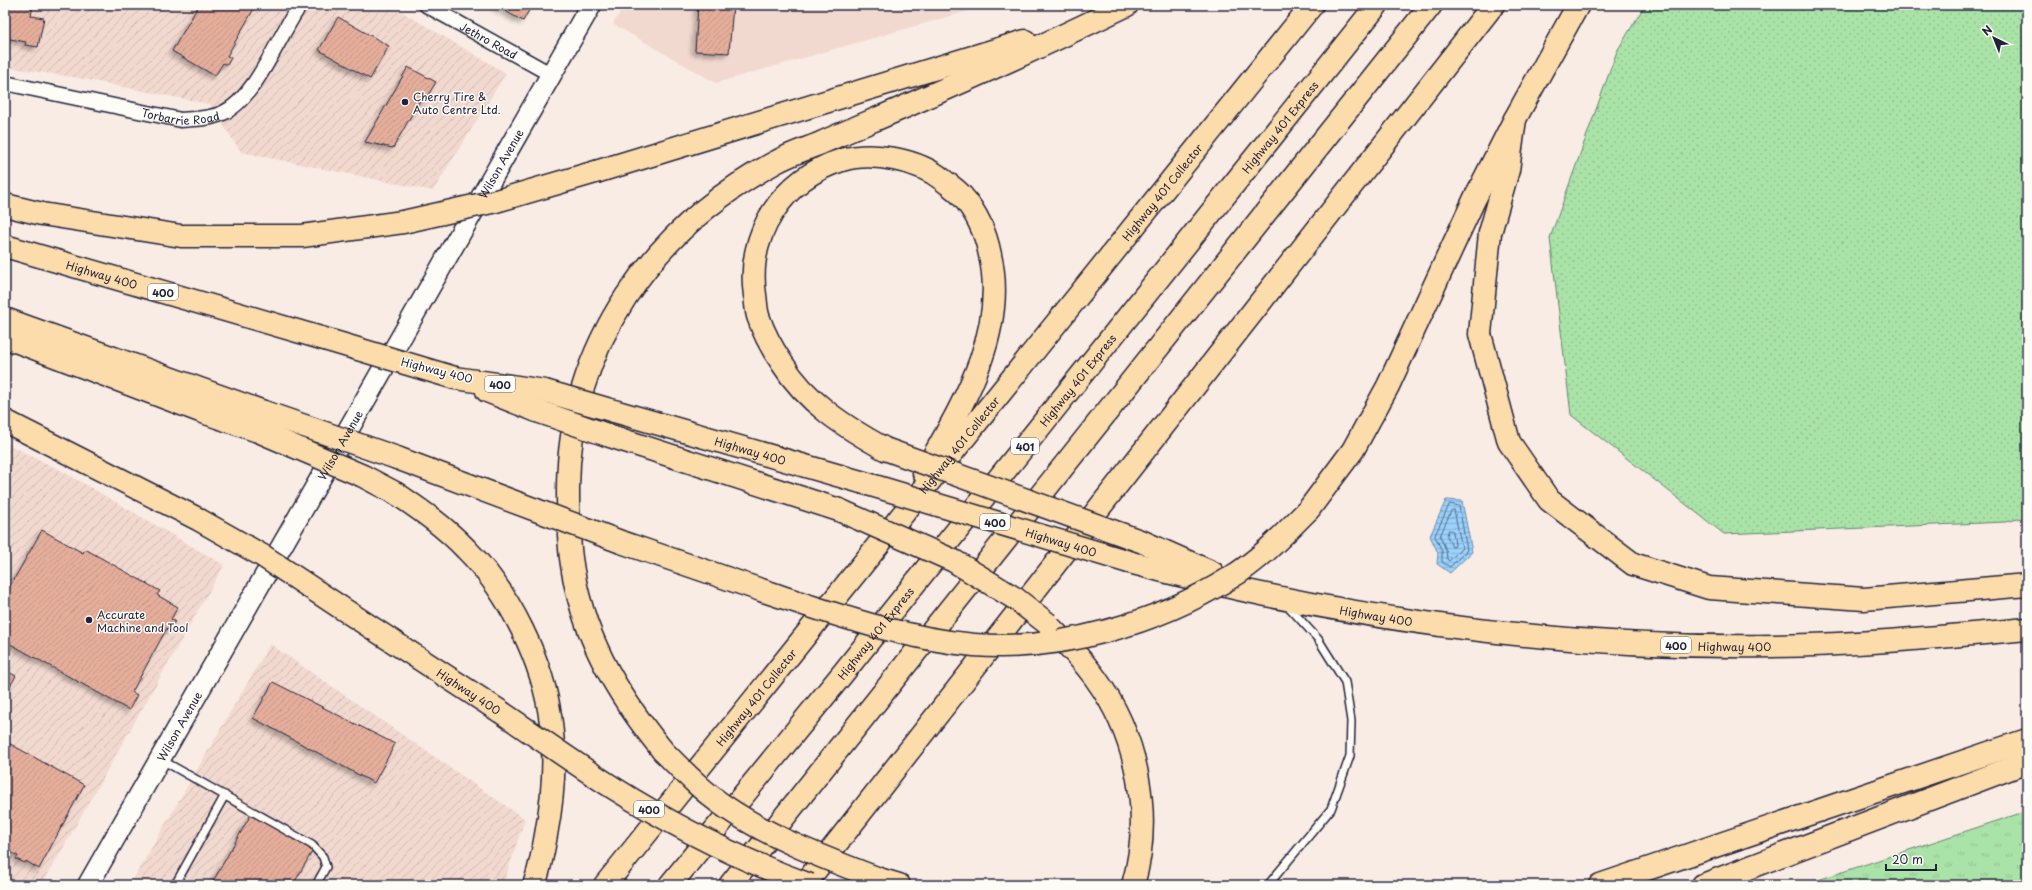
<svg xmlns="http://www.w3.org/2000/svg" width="2032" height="890" font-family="'Playpen Sans',sans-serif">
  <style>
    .built { fill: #f2d9cf }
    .industrial { fill: url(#industrial-furrows) }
    .grass { fill: url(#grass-dots); stroke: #668271 }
    .park { fill: url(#park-tufts); stroke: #668271 }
    .water { fill: url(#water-rules); stroke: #6b8bae }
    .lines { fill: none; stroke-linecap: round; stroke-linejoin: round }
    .shore { stroke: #526887; stroke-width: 1 }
    .building { fill: url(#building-hatch); stroke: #22223b; filter: url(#shadow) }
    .service-casing { stroke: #22223b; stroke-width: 10 }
    .minor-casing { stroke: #22223b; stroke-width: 17 }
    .secondary-casing { stroke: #22223b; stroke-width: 23 }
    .motorway-casing { stroke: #22223b; stroke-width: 25 }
    .service { stroke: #fdfcf7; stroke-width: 7 }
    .minor { stroke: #fdfcf7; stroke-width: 14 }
    .secondary { stroke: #fdfcf7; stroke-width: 20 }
    .motorway { stroke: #fddcac; stroke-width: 22 }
    .motorway-bridge-casing { stroke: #22223b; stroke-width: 25; stroke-linecap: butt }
    .motorway-bridge { stroke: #fddcac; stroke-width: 22 }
    .poi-dot { fill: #22223b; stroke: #fdfcf7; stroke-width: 1.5 }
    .labels { text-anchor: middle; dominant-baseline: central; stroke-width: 3; stroke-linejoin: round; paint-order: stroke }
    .shield { fill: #fdfcf7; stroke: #646373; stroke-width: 1 }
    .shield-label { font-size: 10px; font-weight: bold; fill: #22223b }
    .street-label { font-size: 11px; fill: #22223b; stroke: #fdfcf7 }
    .poi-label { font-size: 11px; fill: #22223b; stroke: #fdfcf7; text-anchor: start }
  </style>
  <defs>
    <pattern id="industrial-furrows" width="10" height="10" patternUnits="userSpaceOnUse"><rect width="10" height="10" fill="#f2d9cf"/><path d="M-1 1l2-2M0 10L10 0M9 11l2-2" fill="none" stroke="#cfbab3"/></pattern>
    <pattern id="grass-dots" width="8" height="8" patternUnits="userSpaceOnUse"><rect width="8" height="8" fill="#aae3a7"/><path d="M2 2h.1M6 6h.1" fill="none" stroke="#92c291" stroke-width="1.8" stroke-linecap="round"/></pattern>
    <pattern id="park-tufts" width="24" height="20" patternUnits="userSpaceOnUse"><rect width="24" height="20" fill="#aae3a7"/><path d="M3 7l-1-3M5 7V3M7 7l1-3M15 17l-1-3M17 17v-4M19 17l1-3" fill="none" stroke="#92c291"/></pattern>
    <pattern id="water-rules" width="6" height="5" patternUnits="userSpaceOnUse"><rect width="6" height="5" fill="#9bd1fa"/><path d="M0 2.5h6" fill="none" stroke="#85b3d7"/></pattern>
    <pattern id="building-hatch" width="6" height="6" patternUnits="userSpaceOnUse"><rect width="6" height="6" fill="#e5ae9b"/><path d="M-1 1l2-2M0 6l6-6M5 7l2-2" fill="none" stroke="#c49586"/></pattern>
    <filter id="shadow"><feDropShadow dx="-3.5" dy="3.5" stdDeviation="2" flood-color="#0004"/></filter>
  </defs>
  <rect width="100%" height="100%" fill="#f8ece5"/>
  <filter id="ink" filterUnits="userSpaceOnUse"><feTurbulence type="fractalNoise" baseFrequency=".025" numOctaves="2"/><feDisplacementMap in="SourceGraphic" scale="8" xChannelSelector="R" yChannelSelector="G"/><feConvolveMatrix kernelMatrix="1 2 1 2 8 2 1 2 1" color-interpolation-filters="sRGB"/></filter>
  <g filter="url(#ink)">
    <path class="built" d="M624,5h365l-273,78 -103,-59z"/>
    <path class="industrial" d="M5,5h385l116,68 -73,118 -192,-39 -32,-48 -136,-27 -68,-10z
      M5,443l59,29 160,93 -182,320h-37z
      M270,644l255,175 -22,66h-373z"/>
    <path class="grass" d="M1645,5h382v512l-22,5 -281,12 -153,-119 -21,-177 67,-187z"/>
    <path class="park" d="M2027,811v74h-224z"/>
    <path class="water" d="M1446,500l16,1 10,51 -22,21 -13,-9 1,-11 -8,-17z"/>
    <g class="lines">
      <path class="shore" d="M1450,504l9,2 8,44 -17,17 -8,-5v-11l-7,-15z
        M1454,510l8,38 -13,13 -2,-2 -1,-9 -6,-14 11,-25z
        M1449,530l4,1 2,14 -1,2h-2l-5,-11z"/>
    </g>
    <path class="building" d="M5,5h28l-2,11 13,2 -6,29 -13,-2 1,-3 -21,-4z
      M199,5h57l-29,51 4,2 -4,7 -4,-2 -8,13 -43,-25z
      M494,5h38l-9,16z
      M698,5h35l-4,48 -34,-2z
      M338,17l51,29 -19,33 -51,-29z
      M408,67l28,15 -12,20 -4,-2 -27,48 -28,-6z
      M42,530l41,23 2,-4 75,42 -3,4 21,12 -7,12 4,2 -5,9 -3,-2 -35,64 5,3 -8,15 -124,-69v-46z
      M5,670l11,6 -6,10 -5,-3z
      M273,682l122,62 -21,39 -121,-65z
      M5,741l79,44 -45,84 -13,-8 -1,2 -9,-4 2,-3 -13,-7z
      M251,814l62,36 -20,35h-82z"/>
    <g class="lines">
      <g class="service-casing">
        <path id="service" d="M160,759l152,86 11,12 3,10 -10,18
          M175,885l50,-90
          M1268,885l63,-76 19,-53 1,-35 -6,-39 -27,-43 -31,-34"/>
      </g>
      <g class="minor-casing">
        <g id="minor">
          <path id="s1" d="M426,5l126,70"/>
          <path id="s2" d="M5,83l176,37c14,-1 29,-1 42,-7 33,-15 56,-78 77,-108"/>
        </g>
      </g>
      <g class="secondary-casing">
        <g id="secondary">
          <path id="s3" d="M88,885l503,-880"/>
        </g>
      </g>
      <g class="motorway-casing">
        <g id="motorway">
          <path d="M1515,119l-7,51 -18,63 -10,101 29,108 40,58 84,64 76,24 155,11 163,-14"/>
          <path d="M599,171l426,-130"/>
          <path d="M5,205l37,9 139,22h121l101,-14"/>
          <path id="s4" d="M5,246l316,92"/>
          <path d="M5,319l259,93"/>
          <path d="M5,337l195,74 58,20"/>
          <path d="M455,378l90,13"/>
          <path d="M487,391l50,20"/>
          <path id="s5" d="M614,411l247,71"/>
          <path d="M5,421l191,97"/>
          <path d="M607,435l232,75"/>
          <path d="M885,449c-40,-22 -78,-46 -103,-86 -9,-13 -19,-32 -24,-47 -2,-7 -2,-14 -3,-21 -9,-60 28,-117 87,-135 30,-9 77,0 101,20 6,5 14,10 19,16 14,16 24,38 28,59 18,78 -29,152 -66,218"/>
          <path d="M397,458l139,52"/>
          <path d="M397,494c25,17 48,33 69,55 43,43 78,113 85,174 5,37 2,75 -5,112 -3,17 -6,34 -12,50"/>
          <path d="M1309,509l44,-59 35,-64 86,-186 41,-81 63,-114"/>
          <path d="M621,542l140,48"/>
          <path d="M1143,542l70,31"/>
          <path id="s6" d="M1129,562c205,56 431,87 644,84 85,-1 169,-9 254,-17"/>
          <path id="s7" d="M340,607l161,105"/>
          <path d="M1052,629c16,16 31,32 44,50 42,58 57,137 37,206"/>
          <path d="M663,751c-48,-59 -82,-117 -92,-193 -3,-23 -3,-47 -3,-70 1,-143 85,-260 208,-326 14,-8 30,-13 45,-19 33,-15 66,-28 99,-43 70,-30 139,-62 207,-95"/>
          <path d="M879,879l20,6"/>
          <path id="s8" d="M605,885l707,-880"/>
          <path id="s9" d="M670,885l174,-213 533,-667"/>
          <path d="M730,885l701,-880"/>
          <path d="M804,885l689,-880"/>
          <path d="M1600,885l427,-145"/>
          <path d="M1703,885l324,-123"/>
        </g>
      </g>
      <use href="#service" class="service"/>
      <use href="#minor" class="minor"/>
      <use href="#secondary" class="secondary"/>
      <use href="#motorway" class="motorway"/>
      <g class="motorway-bridge-casing">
        <g id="motorway-bridge">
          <path d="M403,222l93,-21 103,-30"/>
          <path d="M321,338l134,40"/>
          <path d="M545,391l69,20"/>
          <path d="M537,411l70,24"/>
          <path d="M264,412l133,46"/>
          <path d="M258,431l105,45 34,18"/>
          <path d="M885,449l258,93"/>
          <path id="s10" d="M861,482l268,80"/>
          <path d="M536,510l85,32"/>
          <path d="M839,510l115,51 62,38 32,25"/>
          <path d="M196,518l67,38 77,51"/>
          <path d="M761,590c70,23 139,48 213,55 85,7 184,-22 256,-67 30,-18 55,-45 79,-69"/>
          <path d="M501,712c37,25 73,51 111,75 62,39 128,73 198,98"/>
          <path d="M663,751c20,20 40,41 64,57 46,31 100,51 152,71"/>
        </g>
      </g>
      <use href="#motorway-bridge" class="motorway-bridge"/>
    </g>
  </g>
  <g class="poi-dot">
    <circle cx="405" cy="102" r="4"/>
    <circle cx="89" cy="620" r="4"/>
  </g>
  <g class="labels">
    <g class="shield">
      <rect x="148" y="284" width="30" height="16" rx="3"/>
      <rect x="485" y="376" width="30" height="16" rx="3"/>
      <rect x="1011" y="438" width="28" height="16" rx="3"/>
      <rect x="980" y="514" width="30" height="16" rx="3"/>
      <rect x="1661" y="637" width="30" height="16" rx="3"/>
      <rect x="634" y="801" width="30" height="16" rx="3"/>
    </g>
    <g class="shield-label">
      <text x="163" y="292">400</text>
      <text x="500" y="384">400</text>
      <text x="1025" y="446">401</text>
      <text x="995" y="522">400</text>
      <text x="1676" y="645">400</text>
      <text x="649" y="809">400</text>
    </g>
    <g class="street-label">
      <text stroke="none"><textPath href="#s1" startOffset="72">Jethro Road</textPath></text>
      <text stroke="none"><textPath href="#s2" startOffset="179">Torbarrie Road</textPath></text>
      <text stroke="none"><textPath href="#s9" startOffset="973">Highway 401 Express</textPath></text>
      <text stroke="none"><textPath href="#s3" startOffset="831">Wilson Avenue</textPath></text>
      <text stroke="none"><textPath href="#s8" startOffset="889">Highway 401 Collector</textPath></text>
      <text stroke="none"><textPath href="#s4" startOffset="101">Highway 400</textPath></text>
      <text transform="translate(437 370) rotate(14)">Highway 400</text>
      <text stroke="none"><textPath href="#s9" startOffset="649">Highway 401 Express</textPath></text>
      <text stroke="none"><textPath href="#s3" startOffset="507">Wilson Avenue</textPath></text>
      <text stroke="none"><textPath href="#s8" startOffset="565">Highway 401 Collector</textPath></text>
      <text stroke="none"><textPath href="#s5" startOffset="142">Highway 400</textPath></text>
      <text stroke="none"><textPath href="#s10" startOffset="209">Highway 400</textPath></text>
      <text stroke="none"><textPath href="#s6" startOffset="253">Highway 400</textPath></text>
      <text stroke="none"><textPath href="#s9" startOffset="325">Highway 401 Express</textPath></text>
      <text stroke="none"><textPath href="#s6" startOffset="613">Highway 400</textPath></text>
      <text stroke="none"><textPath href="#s7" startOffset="154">Highway 400</textPath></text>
      <text stroke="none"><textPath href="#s8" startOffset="241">Highway 401 Collector</textPath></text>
      <text stroke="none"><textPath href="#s3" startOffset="183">Wilson Avenue</textPath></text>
    </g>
    <g class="poi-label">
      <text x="413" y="96">Cherry Tire &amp;<tspan x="413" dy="13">Auto Centre Ltd.</tspan></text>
      <text x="97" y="614">Accurate<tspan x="97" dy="13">Machine and Tool</tspan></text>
    </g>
  </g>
  <rect width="2032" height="890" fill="none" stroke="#fdfcf7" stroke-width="20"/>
  <rect x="10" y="10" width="2012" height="870" fill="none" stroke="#22223b" stroke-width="1.5" filter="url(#ink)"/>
  <g transform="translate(1994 38) rotate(317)" stroke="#fdfcf7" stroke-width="3" paint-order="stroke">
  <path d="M0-3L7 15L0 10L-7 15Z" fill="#22223b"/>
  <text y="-6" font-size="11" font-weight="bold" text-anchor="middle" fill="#22223b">N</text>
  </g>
  <path d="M1886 864v6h50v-6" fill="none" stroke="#22223b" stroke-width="2"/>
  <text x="1892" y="864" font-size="12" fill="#22223b" stroke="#fdfcf7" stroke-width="3" paint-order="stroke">20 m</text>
</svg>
